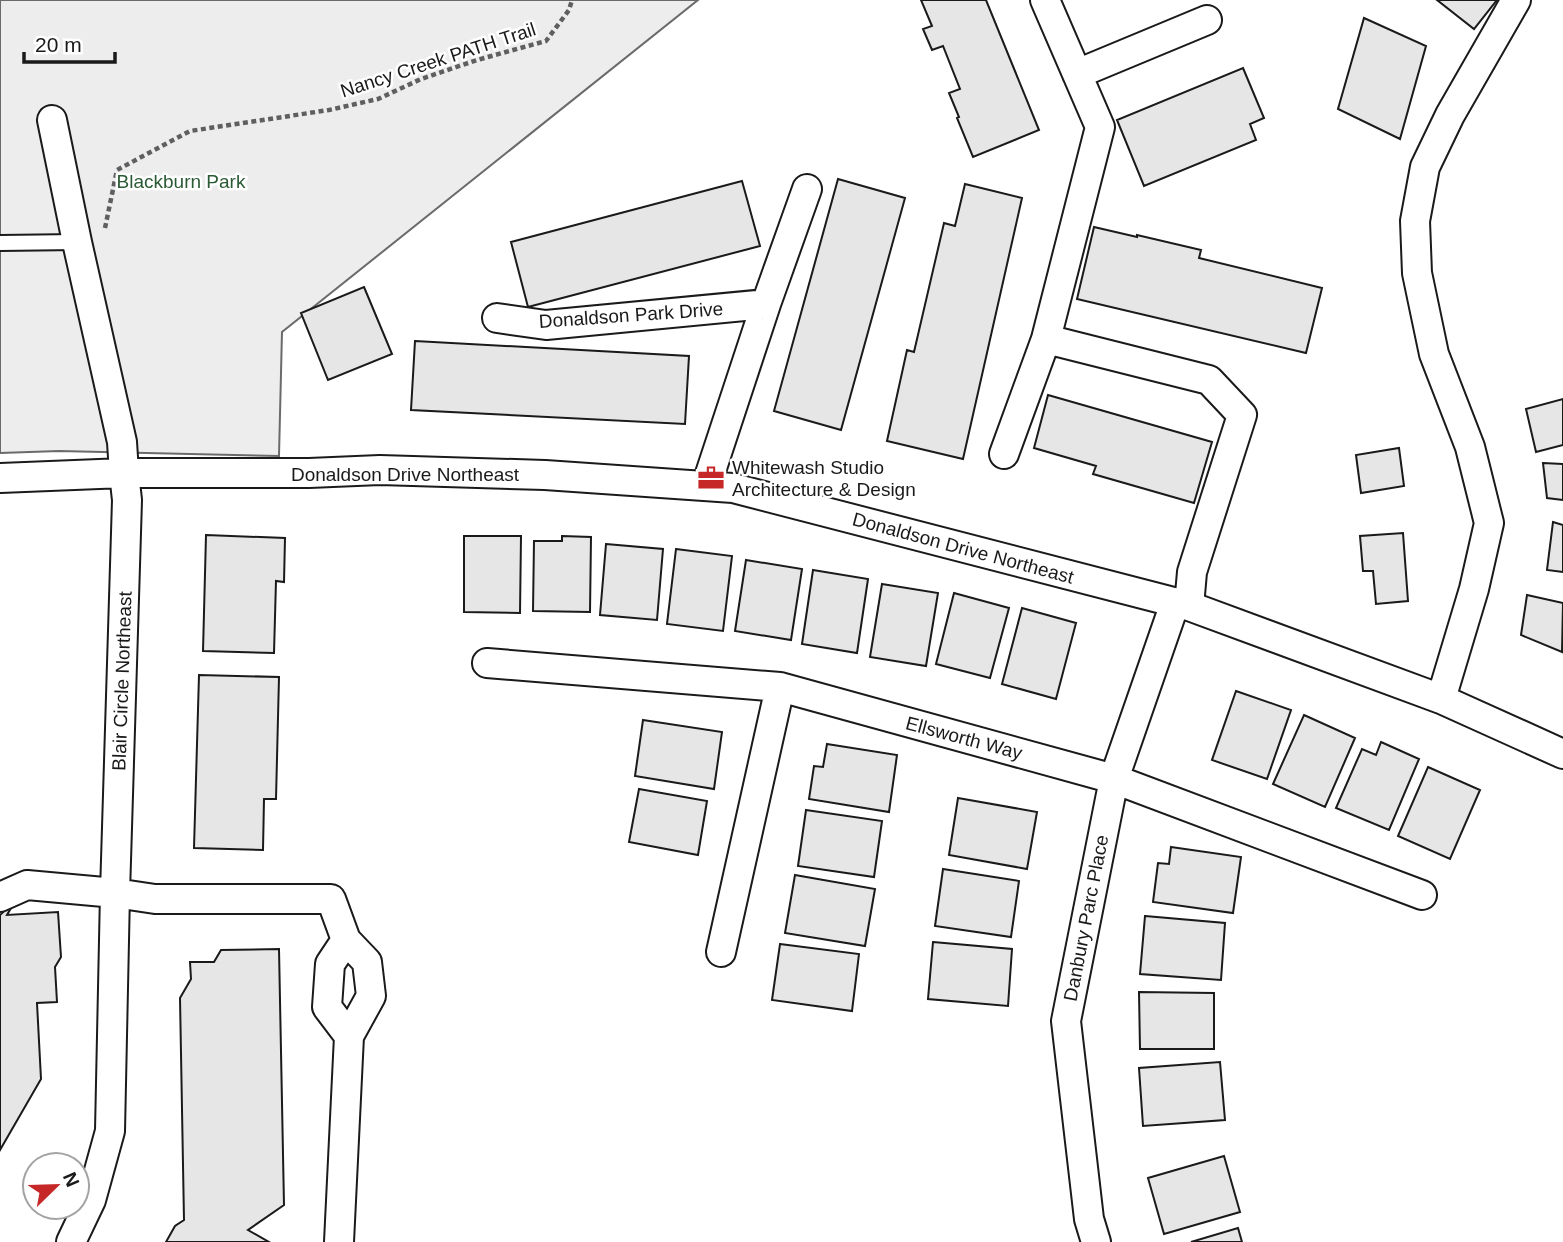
<svg xmlns="http://www.w3.org/2000/svg" width="1563" height="1242" font-family="Helvetica,sans-serif">
  <style>
    .built { fill: #ededed; stroke: #6a6a6a; stroke-width: 2 }
    .building { fill: #e6e6e6; stroke: #1a1a1a; stroke-width: 2 }
    .lines { fill: none; stroke-linecap: round; stroke-linejoin: round }
    .service-casing { stroke: #1a1a1a; stroke-width: 18 }
    .minor-casing { stroke: #1a1a1a; stroke-width: 32 }
    .path { stroke: #5f5f5f; stroke-width: 4.5; stroke-dasharray: 5 3.5; stroke-linecap: butt }
    .service { stroke: #fff; stroke-width: 14 }
    .minor { stroke: #fff; stroke-width: 28 }
    .labels { text-anchor: middle; dominant-baseline: central; stroke-width: 5; stroke-linejoin: round; paint-order: stroke }
    .street-label { font-size: 19px; fill: #1a1a1a; stroke: #fff }
    .park-label { font-size: 19px; fill: #2b5a34; stroke: #fff }
    .poi-label { font-size: 19px; fill: #1a1a1a; stroke: #fff; text-anchor: start }
  </style>
  <rect width="100%" height="100%" fill="#fff"/>
  <path class="built" d="M0,0h698l-416,332 -3,124 -220,-5 -59,2z"/>
  <path class="building" d="M921,0h65l53,130 -66,27 -16,-39 2,-1 -10,-24 11,-4 -17,-43 -11,4 -9,-21 9,-3z
    M1437,0h60l-23,29z
    M1364,18l62,28 -26,93 -62,-30z
    M1243,68l21,50 -14,6 6,16 -112,46 -27,-66z
    M838,179l67,19 -64,232 -67,-19z
    M742,181l18,65 -232,61 -17,-65z
    M965,184l57,14 -59,261 -76,-18 20,-91 7,2 30,-129 11,3z
    M1094,227l43,10v-2l64,15 -2,8 123,30 -16,65 -229,-54z
    M364,287l28,67 -64,26 -27,-67z
    M415,341l274,15 -4,68 -274,-14z
    M1048,395l164,47 -18,61 -101,-29 3,-8 -62,-18z
    M1563,399v46l-27,7 -10,-43z
    M1399,448l5,38 -43,7 -5,-38z
    M1543,463l20,1v36l-16,-2z
    M1553,522l10,3v47l-16,-2z
    M1403,533l5,68 -32,3 -3,-33h-10l-3,-35z
    M206,535l79,3 -1,44 -8,-1 -2,72 -71,-2z
    M464,536h57l-1,77 -56,-1z
    M562,536l29,1 -1,75 -57,-1 1,-70h28z
    M606,544l57,5 -6,71 -57,-5z
    M676,549l56,7 -9,75 -56,-7z
    M746,560l56,9 -11,71 -56,-9z
    M813,570l55,9 -11,74 -55,-9z
    M882,584l56,9 -12,73 -56,-9z
    M954,593l55,15 -19,70 -54,-14z
    M1527,595l36,8 -1,49 -41,-17z
    M1022,608l54,15 -20,76 -54,-15z
    M199,675l80,2 -3,122h-12l-1,51 -69,-2z
    M1236,691l55,19 -24,69 -55,-19z
    M1304,715l51,23 -30,69 -52,-23z
    M643,720l79,12 -8,57 -79,-13z
    M1381,742l38,17 -30,71 -53,-22 26,-59 14,6z
    M827,744l70,11 -8,57 -80,-13 5,-33 9,1z
    M1428,767l52,23 -30,69 -52,-23z
    M639,789l68,12 -9,54 -69,-13z
    M958,798l79,14 -10,57 -78,-14z
    M806,810l76,11 -8,56 -76,-11z
    M1171,847l70,10 -8,56 -80,-11 5,-39 11,1z
    M943,869l76,12 -8,56 -76,-11z
    M795,875l80,14 -10,57 -80,-13z
    M15,901l-8,14 51,-3 3,45 -6,10 2,35 -20,1 4,76 -41,71v-235z
    M1145,916l80,7 -4,57 -81,-6z
    M933,942l79,7 -4,57 -80,-7z
    M780,944l79,10 -7,57 -80,-11z
    M279,949l5,256 -36,25 21,12h-103l9,-16 9,-6 -4,-222 11,-19 -1,-17h24l7,-12z
    M1139,992l75,1v56h-74z
    M1220,1062l5,58 -82,6 -4,-58z
    M1224,1156l16,56 -76,22 -16,-56z
    M1238,1228l4,14h-51z"/>
  <g class="lines">
    <g class="service-casing">
      <path id="service" d="M0,243l77,-1"/>
    </g>
    <g class="minor-casing">
      <path id="minor" d="M1045,0l55,127 -54,212 163,41 33,35 -50,157 -3,34
        M1077,74l130,-54
        M52,120l25,122 45,200 2,31 3,27 -12,393 -5,238 -19,69 -20,42
        M497,318l49,7 220,-21
        M1004,454l42,-115
        M0,478l124,-5h185l71,-3 165,5 188,13 456,118 252,93 122,55
        M706,486l60,-182 41,-115
        M487,663l293,24 334,92 308,116
        M1441,699l33,-110 15,-66 -19,-76 -36,-93 -17,-81 -2,-52 10,-54 25,-52 66,-115
        M0,897l27,-12 88,8 40,6h176l15,41 21,22 4,34 -22,40 -10,206
        M346,940l-16,24 -3,43 22,29
        M721,952l59,-265
        M1096,1242l-7,-23 -23,-198 48,-242 61,-176"/>
    </g>
    <path class="path" d="M105,228l12,-58 73,-39 139,-21 49,-11 43,-20 56,-19 69,-19 23,-31 3,-10"/>
    <use href="#service" class="service"/>
    <use href="#minor" class="minor"/>
  </g>
  <defs>
    <g id="office-bare" transform="scale(2.1)"><path d="M-6-3h4V-5.5h4V-3h4V5H-6ZM-1-4.5V-3h2v-1.5ZM-6 0V1H6V0Z" fill="#c62828" stroke="#fff" stroke-width="2.5" paint-order="stroke"/></g>
  </defs>
  <g fill-rule="evenodd">
    <use href="#office-bare" x="711" y="478"/>
  </g>
  <g class="labels">
    <g class="street-label">
      <text transform="translate(438 60) rotate(-18)">Nancy Creek PATH Trail</text>
      <text transform="translate(631 315) rotate(-4)">Donaldson Park Drive</text>
      <text x="405" y="474">Donaldson Drive Northeast</text>
      <text transform="translate(963 548) rotate(15)">Donaldson Drive Northeast</text>
      <text transform="translate(122 681) rotate(-88)">Blair Circle Northeast</text>
      <text transform="translate(964 738) rotate(15)">Ellsworth Way</text>
      <text transform="translate(1086 918) rotate(-79)">Danbury Parc Place</text>
    </g>
    <g class="park-label">
      <text x="181" y="181">Blackburn Park</text>
    </g>
    <g class="poi-label">
      <text x="732" y="467">Whitewash Studio<tspan x="732" dy="22">Architecture &amp; Design</tspan></text>
    </g>
  </g>
  <g transform="translate(56 1186) rotate(67)"><circle r="33" fill="#ffffff" stroke="#a3a3a3" stroke-width="2"/>
  <path d="M0-5L12 26L0 18L-12 26Z" fill="#c62828"/>
  <text y="-10" font-size="19" font-weight="bold" text-anchor="middle" fill="#1a1a1a">N</text>
  </g>
  <path d="M24 52v10h91v-10" fill="none" stroke="#1a1a1a" stroke-width="3.5"/>
  <text x="35" y="52" font-size="21" fill="#1a1a1a" stroke="#ffffff" stroke-width="5" paint-order="stroke">20 m</text>
</svg>
